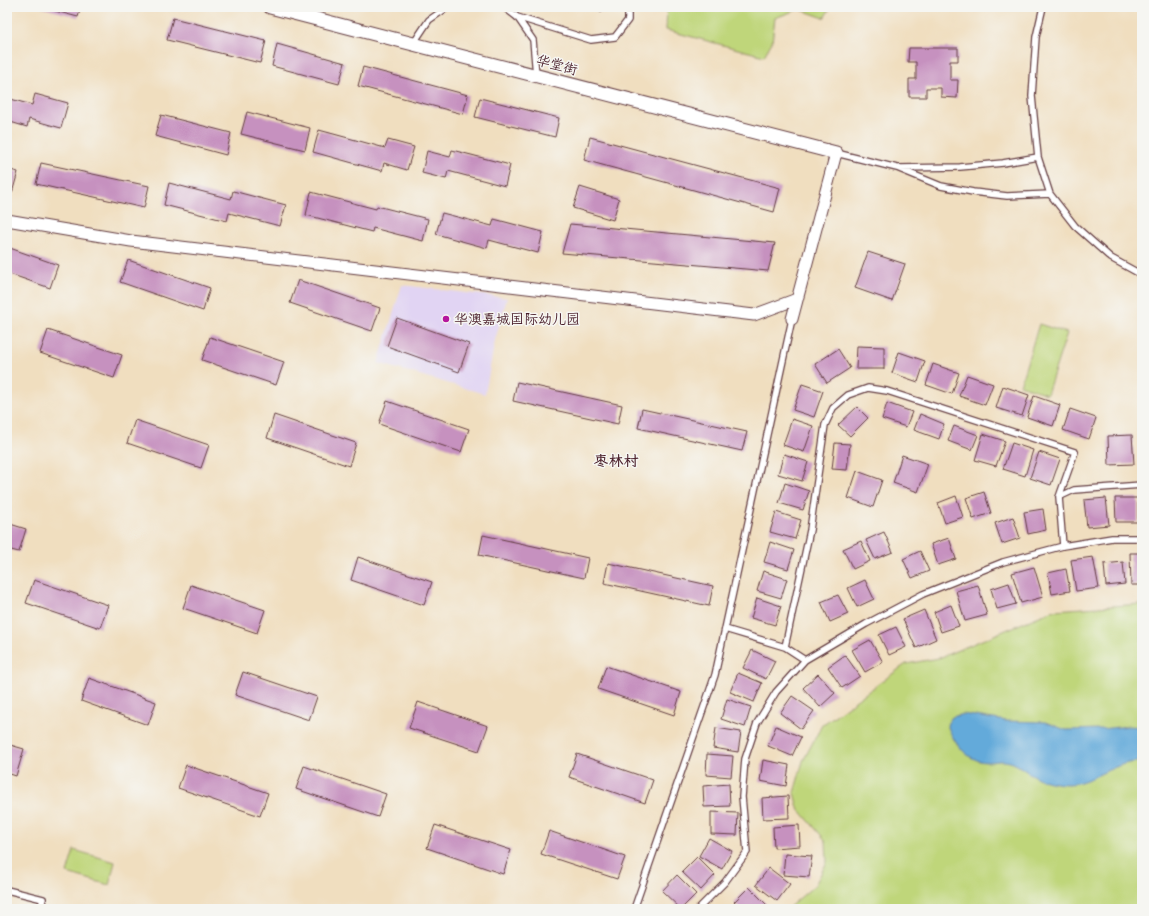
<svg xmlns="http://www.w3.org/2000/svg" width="1149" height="916" font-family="Pangolin,'LXGW WenKai TC',sans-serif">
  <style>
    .built { fill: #e1d4f3 }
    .green { fill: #bfd67a; stroke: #847a52 }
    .water { fill: #63aada; stroke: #566482 }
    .building { fill: #c691bf }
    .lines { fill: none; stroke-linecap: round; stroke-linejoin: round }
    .service-casing { stroke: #633c41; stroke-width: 8 }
    .minor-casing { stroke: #633c41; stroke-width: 13 }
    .tertiary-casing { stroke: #633c41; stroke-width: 15 }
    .service { stroke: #fff; stroke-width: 5.5 }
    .minor { stroke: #fff; stroke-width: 11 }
    .tertiary { stroke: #fff; stroke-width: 13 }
    .poi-dot { fill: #b5179e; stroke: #f6f6f2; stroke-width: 1.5 }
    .labels { text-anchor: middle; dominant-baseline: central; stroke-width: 3; stroke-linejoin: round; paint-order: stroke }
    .street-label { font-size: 14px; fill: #4a1f2b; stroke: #f6f6f2 }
    .poi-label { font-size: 14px; fill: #4a1f2b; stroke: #f6f6f2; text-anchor: start }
    .neighbourhood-label { font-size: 15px; font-weight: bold; fill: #4a1f2b; stroke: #f6f6f2 }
  </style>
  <rect width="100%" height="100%" fill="#f6f6f2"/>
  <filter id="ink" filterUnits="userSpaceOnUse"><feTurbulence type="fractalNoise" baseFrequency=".025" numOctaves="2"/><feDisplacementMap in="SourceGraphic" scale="8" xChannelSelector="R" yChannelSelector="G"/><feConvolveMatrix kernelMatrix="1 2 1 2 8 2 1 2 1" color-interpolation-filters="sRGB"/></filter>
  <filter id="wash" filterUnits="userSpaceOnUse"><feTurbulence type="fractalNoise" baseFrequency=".012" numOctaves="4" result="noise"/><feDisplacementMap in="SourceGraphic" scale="16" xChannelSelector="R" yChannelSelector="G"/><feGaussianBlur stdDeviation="0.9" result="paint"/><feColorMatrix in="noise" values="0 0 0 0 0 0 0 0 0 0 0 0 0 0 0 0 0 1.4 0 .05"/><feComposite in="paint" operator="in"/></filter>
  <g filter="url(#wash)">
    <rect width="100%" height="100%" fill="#f0debf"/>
    <path class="built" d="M402,285l105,13 -12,42 -10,54 -107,-31z"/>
    <path class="green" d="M667,7h164l-7,11 -25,-9 -24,9 -3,24 -8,14 -98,-26z
      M1039,324l28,9 -20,61 -27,-9z
      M1142,604v305h-355l28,-24 12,-23 -1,-21 -28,-33 -4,-15 9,-32 19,-36 84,-61 33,-6 115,-48z
      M74,850l41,12 -6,23 -42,-12z"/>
    <path class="water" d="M963,714l43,7 39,1 21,8 34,-1 29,-3 13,1v35c-26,-2 -49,21 -73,22 -12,0 -25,-2 -35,-8 -8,-4 -14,-10 -21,-13 -11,-4 -17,-1 -27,-1 -20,-1 -34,-22 -39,-38l5,-7z"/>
    <g id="blocks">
      <path class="building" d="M40,7h41l-3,10z
        M584,7h19l-2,5z
        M173,18l93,23 -6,22 -93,-23z
        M277,44l68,19 -6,21 -67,-18z
        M909,48h49v13h-8v19h8l-1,18 -16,-1v-9h-15v9h-17v-18h7v-17h-8z
        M363,67l105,28 -5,19 -105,-28z
        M35,94l33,9 -7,25 -32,-9 -2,8 -20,-6v-23l25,7z
        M480,98l79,20 -4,19 -80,-20z
        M247,112l63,16 -5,22 -64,-16z
        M161,115l70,18 -5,22 -71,-19z
        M319,130l66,18 3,-8 26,7 -7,23 -23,-7 -2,8 -69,-19z
        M590,137l190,51 -6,24 -190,-52z
        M452,150l58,15 -5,21 -57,-15 -2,8 -24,-6 5,-22 23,6z
        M41,163l108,23 -5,22 -108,-24z
        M7,169l11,3 -6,21 -5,-2z
        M169,183l62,16 2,-8 53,14 -6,21 -51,-13 -2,8 -63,-16z
        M580,187l39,12 -6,21 -40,-12z
        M311,192l65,17 1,-3 51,13 -5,22 -50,-13 -1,4 -66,-17z
        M442,213l50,13 2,-7 49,13 -5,21 -49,-13 -2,8 -51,-14z
        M570,224l205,19 -7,28 -206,-18z
        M7,247l51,18 -8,23 -43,-15z
        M868,252l37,12 -13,37 -37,-13z
        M128,260l82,28 -7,23 -83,-29z
        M298,280l82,28 -8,23 -82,-28z
        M397,318l72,26 -10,28 -72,-26z
        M48,330l74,25 -8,23 -74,-25z
        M210,337l74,25 -8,23 -74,-25z
        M857,346l27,1v22h-28z
        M838,349l12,19 -23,15 -12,-19z
        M899,352l26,9 -7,21 -26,-9z
        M933,364l26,9 -7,21 -26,-9z
        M967,375l26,9 -8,21 -26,-9z
        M517,382l105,23 -4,19 -105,-23z
        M802,384l21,7 -9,26 -21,-7z
        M1003,386l26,9 -7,21 -26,-8z
        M1034,396l26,9 -7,21 -26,-9z
        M387,401l82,28 -8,23 -82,-28z
        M887,403l25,9 -6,15 -24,-8z
        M857,407l11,11 -18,18 -12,-11z
        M642,409l105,23 -5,19 -104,-23z
        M1070,409l26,9 -7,21 -26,-9z
        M920,414l24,10 -5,15 -25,-9z
        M274,415l82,28 -7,23 -82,-28z
        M792,419l21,7 -9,26 -21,-7z
        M135,420l74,25 -8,23 -74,-25z
        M954,426l24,9 -6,15 -24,-9z
        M983,434l22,7 -9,25 -21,-6z
        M1132,435l2,29 -25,1 -1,-29z
        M835,443l15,1 -3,26 -15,-1z
        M1012,443l21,7 -8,26 -22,-7z
        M1039,452l21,7 -9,26 -21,-7z
        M784,454l24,8 -6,19 -24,-7z
        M902,455l26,9 -10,28 -25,-9z
        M857,471l25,9 -9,27 -25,-9z
        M785,483l24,8 -6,19 -24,-7z
        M984,492l7,21 -18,6 -7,-21z
        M956,496l7,21 -18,6 -7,-20z
        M1106,498l3,27 -22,2 -3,-27z
        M1115,498h23v24h-22z
        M1043,509l3,21 -18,4 -4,-22z
        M776,512l25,8 -6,19 -25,-7z
        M1013,517l7,21 -18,6 -7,-21z
        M7,523l19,6 -7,23 -12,-3z
        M884,532l9,20 -18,7 -9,-19z
        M483,535l105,23 -4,20 -105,-23z
        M949,538l7,21 -18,6 -7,-21z
        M861,541l9,20 -17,8 -10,-20z
        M770,542l24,8 -6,19 -24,-7z
        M920,551l9,20 -17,7 -9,-19z
        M1130,553h12v32h-11z
        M358,557l74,25 -8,23 -73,-25z
        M1093,557l6,31 -23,3 -5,-31z
        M1123,562l2,22 -19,2 -2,-22z
        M608,563l105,23 -4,20 -105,-23z
        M1034,567l9,30 -22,6 -9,-30z
        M1066,569l4,22 -18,3 -4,-21z
        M763,571l24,8 -6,19 -24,-7z
        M34,580l74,25 -8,23 -74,-25z
        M865,580l9,19 -17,8 -9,-19z
        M1009,583l7,21 -19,5 -6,-20z
        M191,585l74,25 -8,23 -74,-25z
        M978,585l9,30 -22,6 -9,-30z
        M838,595l10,19 -18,8 -9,-20z
        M757,598l24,8 -6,19 -24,-7z
        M951,605l8,21 -18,6 -7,-20z
        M924,610l12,29 -20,9 -13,-29z
        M896,627l10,20 -17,8 -10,-20z
        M870,640l13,22 -18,10 -13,-22z
        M752,650l23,11 -9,18 -23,-11z
        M845,655l15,21 -18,12 -14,-21z
        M606,666l75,26 -7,23 -76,-26z
        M243,672l74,25 -8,23 -74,-25z
        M738,673l24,10 -8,19 -24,-10z
        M818,674l17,19 -15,14 -17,-19z
        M89,678l67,24 -8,23 -67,-24z
        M792,696l22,15 -13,18 -21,-16z
        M727,699l24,8 -6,20 -24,-8z
        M418,702l70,24 -9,25 -70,-23z
        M776,726l25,11 -9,19 -24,-10z
        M716,728l25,4 -3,20 -25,-4z
        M7,744l17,5 -8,27 -9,-3z
        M577,754l76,26 -8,23 -76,-26z
        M707,754l26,2 -2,21 -25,-2z
        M763,760l26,5 -3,21 -26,-5z
        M186,765l82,28 -8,23 -82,-28z
        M304,766l82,28 -8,23 -82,-28z
        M729,784l1,22 -26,1 -1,-21z
        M788,796l1,22 -26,1 -1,-21z
        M711,812l27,1 -1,22 -26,-1z
        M435,825l76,25 -8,24 -76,-26z
        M799,825l1,21 -26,2 -1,-21z
        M549,831l76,26 -8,22 -76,-25z
        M709,838l23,13 -10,18 -23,-13z
        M785,854l27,2 -3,21 -26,-2z
        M697,857l18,18 -14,15 -19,-18z
        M769,868l21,16 -13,17 -21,-16z
        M677,875l19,19 -15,15 -19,-18z
        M749,887l19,19 -3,3h-24l-7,-7z"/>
    </g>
  </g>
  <g filter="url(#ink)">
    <use href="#blocks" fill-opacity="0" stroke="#633c41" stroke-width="1"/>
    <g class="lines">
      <g class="service-casing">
        <path id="service" d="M504,7l13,10 16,23 3,35
          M1043,7l-7,30 -4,59 6,61 12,37 25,32 36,32 31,17
          M517,17l74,23 24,-3 13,-17v-13
          M413,44l16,-24 19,-13
          M836,153l61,15 44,18 32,6 34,4 43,-2
          M899,168l61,-1 43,-4 35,-6
          M1059,497l15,-7 68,-5
          M725,629l60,18 20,13
          M785,647l25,-117 15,-105 8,-17 15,-13 20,-7 19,3 188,61 -16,45 4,49
          M7,890l36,9 -3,10
          M634,909l81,-234 77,-356
          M698,909l27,-27 22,-30 -5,-55 3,-38 12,-36 19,-31 29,-32 61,-36 57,-30 80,-32 60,-16 49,-8h30"/>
      </g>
      <g class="minor-casing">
        <path id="minor" d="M7,220l124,21 623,74 43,-16
          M792,319l44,-166"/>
      </g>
      <g class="tertiary-casing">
        <path id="tertiary" d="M270,7l566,146"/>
      </g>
      <use href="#service" class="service"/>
      <use href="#minor" class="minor"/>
      <use href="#tertiary" class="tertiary"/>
    </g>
  </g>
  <circle class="poi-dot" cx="446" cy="319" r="4"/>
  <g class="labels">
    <g class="street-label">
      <text transform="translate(557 65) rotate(15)">华堂街</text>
    </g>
    <g class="poi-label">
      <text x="454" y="319">华澳嘉城国际幼儿园</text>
    </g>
    <g class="neighbourhood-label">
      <text x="616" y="461">枣林村</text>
    </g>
  </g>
  <rect width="1149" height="916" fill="none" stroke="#f6f6f2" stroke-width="24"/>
</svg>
